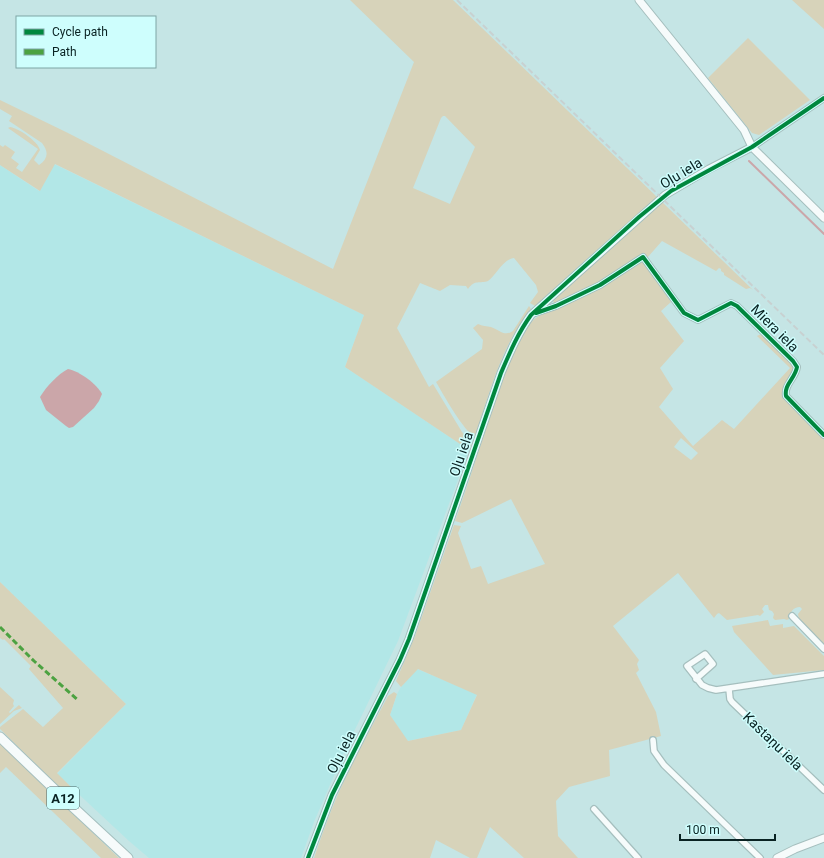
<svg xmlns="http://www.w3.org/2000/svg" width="824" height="858" font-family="Roboto,sans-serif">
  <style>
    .built { fill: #b2e7e7 }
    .green { fill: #d7d3ba; fill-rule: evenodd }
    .water { fill: #cba6a9 }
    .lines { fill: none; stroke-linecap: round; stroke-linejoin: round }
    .stream { stroke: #cba6a9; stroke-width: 2 }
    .minor-casing { stroke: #a5bfbe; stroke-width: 8 }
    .tertiary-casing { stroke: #a5bfbe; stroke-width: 9 }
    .trunk-casing { stroke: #a5bfbe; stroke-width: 11 }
    .minor { stroke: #f6fbfb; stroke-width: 5.5 }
    .tertiary { stroke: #f6fbfb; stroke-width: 7 }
    .trunk { stroke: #f6fbfb; stroke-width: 9 }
    .rail { stroke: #c8d1d1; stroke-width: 2; stroke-dasharray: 6 3; stroke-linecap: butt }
    .quiet { stroke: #4ca241; stroke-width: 3; stroke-dasharray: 6 3; stroke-linecap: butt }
    .cycleway-casing { stroke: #cefefd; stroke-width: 6 }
    .cycleway { stroke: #00873e; stroke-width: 4 }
    .labels { text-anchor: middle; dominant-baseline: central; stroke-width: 3; stroke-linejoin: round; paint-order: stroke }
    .shield { fill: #cefefd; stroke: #446464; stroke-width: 1 }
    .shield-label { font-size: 13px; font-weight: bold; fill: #092222 }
    .street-label { font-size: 14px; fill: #092222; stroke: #cefefd }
  </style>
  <rect width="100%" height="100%" fill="#c5e5e5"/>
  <path class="built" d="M54,164l310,151 -19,52 124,83 -71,191 -53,109 -31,72 -13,36h-152l-20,-17 -72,-67 69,-70 -126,-122v-417l39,26z
    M417,669l60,25 -16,36 -54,11 -17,-26 7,-21 4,-7z"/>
  <path class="green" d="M350,0h103l204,197 -78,69 -44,40 -5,-3 8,-11 -2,-7 -22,-27c-11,1 -19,19 -26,23 -8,3 -13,-2 -20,8l-2,-3 -16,-1 -10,6 -20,-8 -23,45 32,59 4,-3 29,48 10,11 -3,7 -124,-83 19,-52 -309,-151 -15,27 -40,-26v-20l3,2 2,-2 10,7 -4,6 8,6 -3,4 6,4 16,-23 -30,-21 2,-1c8,1 28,14 30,23l-6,10 5,5c9,-6 10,-13 3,-22l-33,-22 3,-5 -12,-7v-9l68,33 265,136 81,-207zM443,116h2l30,31 -25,57 -37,-16 28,-70z
    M792,0h32v29z
    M748,38l62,62 -51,35 -7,-2 -44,-55z
    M662,202l91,88 -3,-2 -4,1 -22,-14v-2l-3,-2v-2l-2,-1 -3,3 -54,-30 -15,17 23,31 -25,-33 -45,27 -44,21 -2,-1 -1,-3z
    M641,262l4,1 26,39 -10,9 23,30 -24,27 13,21 -14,18 34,39 29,-26 12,9 56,-61 -33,-32 4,-2 3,1 26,26 4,6c-1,12 -14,18 -10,31l40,40v209l-25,-28 -1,-5 4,-5 -2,-2c-7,0 -10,5 -11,12l-2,1 -3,-1 -9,1 -2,-2 1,-4 -2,-3 -3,-1 -1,-5h-3l-3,4 2,3 -4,4 -2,-1 -31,5 -8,-7 -2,1 -3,4 -36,-45 -65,53 26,34 -2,4 2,6 -3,3 20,39 5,24 -52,14 1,26 -41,11 -13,14 2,35 20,22h-54l-34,-31 -13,31h-7l-34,-18 -6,18h-116c9,-26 18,-52 30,-77 14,-29 29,-57 44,-85l6,-4 3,2 -7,21 18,26 53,-11 16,-35 -59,-26 -17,18 -5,-6 19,-45 39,-111 7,1 -3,7 13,36 10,-3 7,18 57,-20 -34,-65 -49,24 -7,-2c15,-41 27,-83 42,-124 9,-25 16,-51 32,-72 6,-8 13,-11 23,-15zM681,438l17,15 -7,7 -17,-13z
    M529,306l2,3c-30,36 -41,84 -56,127 -10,-2 -33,-44 -39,-54l46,-33 1,-9 -10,-12 5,-4c4,2 9,2 13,3 9,3 13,10 22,4z
    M0,582l126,122 -69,69 20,20 -4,8 -73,-72v-2l23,-18 20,18 20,-19 -34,-39 2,-3 -27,-27 -1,1 -3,-2z
    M768,620l2,6 13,-2v4l11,-2 30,30v14l-51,5 -39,-43 -2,-6z
    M0,687l14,13 -1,4 1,2 -5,6 1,1 9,-8 3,3 -8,3 -14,13z
    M0,743l119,115h-18l-95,-91 -6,6z"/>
  <path class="water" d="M68,369c11,2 29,15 34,25l-3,7 -5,7 -21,19 -4,1 -3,-2 -20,-16 -6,-13c6,-10 18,-23 28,-28z"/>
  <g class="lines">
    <path class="stream" d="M749,161l75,73"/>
    <g class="minor-casing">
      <path id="minor" d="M752,147l72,-49
        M535,313l21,-7 44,-21 43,-28 41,56 14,7 33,-17 6,3 56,55 4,6c-2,12 -13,17 -11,29l38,39
        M792,616l32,33
        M696,679l17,-15 -8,-10 -18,12 15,19 6,3 8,2 108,-16
        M729,689l1,10 2,3 92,88
        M653,740l1,11 10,14 96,93
        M594,809l44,49"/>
    </g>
    <g class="tertiary-casing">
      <path id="tertiary" d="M639,0l105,130 8,17 72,71
        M308,858l24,-63 68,-135 9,-21 92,-266c9,-21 17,-40 30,-58l134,-120 44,-26 43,-22
        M777,858l18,-9 29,-11"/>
    </g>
    <g class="trunk-casing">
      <path id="trunk" d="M0,737l74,71 54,50"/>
    </g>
    <use href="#minor" class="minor"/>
    <use href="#tertiary" class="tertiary"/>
    <use href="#trunk" class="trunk"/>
    <path class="rail" d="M457,0l367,355"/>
    <path class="quiet" d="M0,627l34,34 44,39"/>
    <g class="cycleway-casing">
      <path id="cycleway" d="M536,313l20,-7 44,-21 43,-28 41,56 14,7 33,-17 6,3 56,55 4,6c-2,12 -13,17 -11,29l38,39
        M308,858l24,-63 68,-135 9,-21 92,-266c9,-21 17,-40 30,-58l108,-98 32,-26 81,-44 72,-49"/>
    </g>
    <use href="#cycleway" class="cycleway"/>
  </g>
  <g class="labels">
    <rect class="shield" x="47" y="787" width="32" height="22" rx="3"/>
    <g class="shield-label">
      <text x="63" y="798">A12</text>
    </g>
    <g class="street-label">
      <text transform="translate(681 173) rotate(-31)">Oļu iela</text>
      <text transform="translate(775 328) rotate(45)">Miera iela</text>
      <text transform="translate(461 454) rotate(-71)">Oļu iela</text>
      <text transform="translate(773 741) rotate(44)">Kastaņu iela</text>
      <text transform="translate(341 752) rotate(-63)">Oļu iela</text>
    </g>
  </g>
  <rect x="16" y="16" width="140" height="52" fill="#cefefd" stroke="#7fa6a5"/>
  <rect x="24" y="29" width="20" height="6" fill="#00873e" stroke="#7fa6a5"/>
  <text x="52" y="36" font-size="12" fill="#092222">Cycle path</text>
  <rect x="24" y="49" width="20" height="6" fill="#4ca241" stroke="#7fa6a5"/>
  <text x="52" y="56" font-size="12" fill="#092222">Path</text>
  <path d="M680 834v6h95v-6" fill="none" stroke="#092222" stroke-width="2"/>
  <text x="686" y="834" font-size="12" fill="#092222" stroke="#cefefd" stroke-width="3" paint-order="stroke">100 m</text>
</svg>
